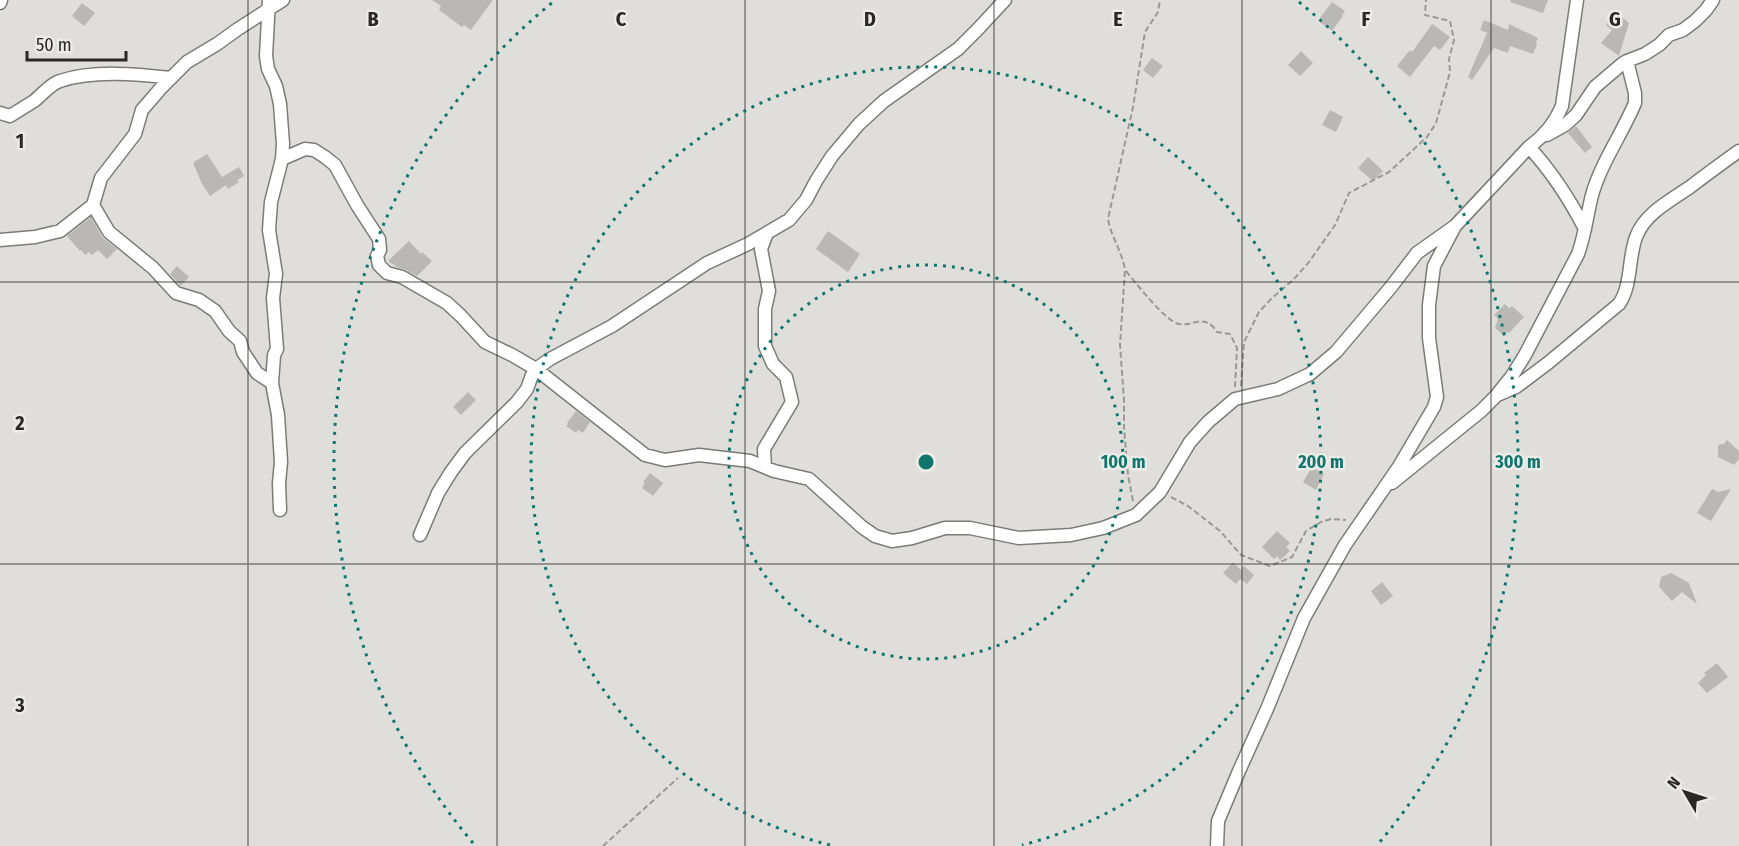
<svg xmlns="http://www.w3.org/2000/svg" width="1739" height="846" font-family="'Fira Sans Condensed',sans-serif">
  <style>
    .building { fill: #bab8b4 }
    .lines { fill: none; stroke-linecap: round; stroke-linejoin: round }
    .street-casing { stroke: #7c7b77; stroke-width: 15 }
    .path { stroke: #9a9996; stroke-width: 2; stroke-dasharray: 6 3; stroke-linecap: butt }
    .street { stroke: #fff; stroke-width: 12 }
    .grid { fill: none; stroke: #292827; stroke-width: 1.5; stroke-opacity: 0.55 }
    .ring { fill: none; stroke: #0f766e; stroke-width: 3; stroke-dasharray: 3 6 }
    .grid-label { font-size: 20px; text-anchor: middle; font-weight: bold; fill: #292827; stroke: #edebe7; stroke-width: 5; stroke-linejoin: round; paint-order: stroke }
    .centre { fill: #0f766e; stroke: #edebe7; stroke-width: 3 }
    .ring-label { font-size: 18px; text-anchor: middle; font-weight: bold; fill: #0f766e; stroke: #edebe7; stroke-width: 5; stroke-linejoin: round; paint-order: stroke }
  </style>
  <rect width="100%" height="100%" fill="#e0deda"/>
  <path class="building" d="M432,0h61l-22,30 -7,-5 -2,2 -23,-17 2,-4z
    M1511,0h37l-5,13 -33,-11z
    M1332,2l13,9 -3,4 1,1 -11,15 -11,-8 2,-3 -3,-2z
    M82,3l13,10 -11,13 -12,-10z
    M1616,12l13,11 -10,33 -18,-13 11,-13 -6,-5z
    M1484,20l24,10 1,-6 29,14 -2,4 1,2 -4,10 -23,-8 -2,7 -14,-5 -22,32 -4,-3 19,-44 -7,-3z
    M1432,24l18,13 -10,13 -6,-4 -24,31 -13,-11 13,-16 2,2z
    M1301,51l12,12 -13,13 -12,-11z
    M1152,58l11,8 -10,12 -10,-8z
    M1330,110l13,7 -7,15 -14,-7z
    M1576,126l16,21 -7,6 -17,-20z
    M207,154l15,23 17,-10 5,9 -7,4 2,2 -11,7 -2,-4 -16,11 -8,-12 -8,-19v-3z
    M1368,157l15,14 -10,10 -15,-13z
    M91,217l11,20 15,12 -10,10 -9,-9 -6,5 -3,-3 -4,3 -4,-5 -1,1 -13,-15z
    M828,231l32,23 -12,18 -32,-23z
    M409,241l12,13 1,-2 10,9 -15,15 -11,-6 -9,-3 -9,-6z
    M177,266l12,11 -8,9 -11,-12z
    M1505,304l4,4 3,-2 12,11 -15,16 -3,-1 -3,3 -8,-7 3,-9 -4,-4z
    M468,392l8,8 -15,15 -8,-8z
    M576,411l14,11 -7,11 -5,-3 -2,3 -10,-7 2,-2 -1,-1z
    M1727,440l12,11v8l-5,6 -16,-8v-12l6,-1z
    M1312,467l12,7 -8,16 -13,-8z
    M650,473l13,10 -10,13 -11,-8 3,-5 -2,-1z
    M1712,489l6,3 13,-3 -20,32 -14,-8z
    M1277,531l13,12 -4,4 4,4 -10,9 -3,-4 -3,3 -12,-12z
    M1233,562l8,8 3,-4 10,9 -7,9 -7,-5 -4,5 -13,-11z
    M1671,573l18,10 8,21 -15,-12 -10,9 -13,-14 2,-10z
    M1382,582l11,14 -12,9 -10,-14z
    M1717,663l11,14 -21,16 -9,-10 8,-8 -2,-2z"/>
  <g class="lines">
    <g class="street-casing">
      <path id="street" d="M269,0l-3,56 2,13 8,17 4,18 3,40 -1,15 -11,43 -2,28 7,44 -3,24 4,51 -3,6 -2,28 6,32 3,47 -2,21 1,27
        M0,3l1,-3
        M0,113l10,3c8,-5 16,-10 24,-15 8,-6 16,-17 26,-20 33,-11 77,-7 111,-3
        M1547,135l18,-10 11,-10 19,-28 27,-23 5,-3 18,-7 14,-9 10,-10 14,-5 12,-9 11,-11 7,-10
        M1529,147c24,26 40,51 56,82
        M282,159l23,-10 9,1 11,7 10,8 22,40 22,34 1,11 -3,6 2,9 8,8 15,4 45,26 14,13 24,26 27,13 24,14 109,86 20,5 34,-5 51,6 24,10 35,8 53,48 13,9 17,5 20,-3 33,-10h25l49,10 52,-3 32,-7 33,-13 24,-23 30,-50 18,-20 27,-23 43,-10 32,-15 26,-22 55,-65 26,-34 38,-27
        M93,205l16,27 44,36 23,25 23,7 16,11 14,20 11,10 3,11 14,21 15,10
        M0,240l35,-3 25,-6 33,-26 8,-27 34,-44 7,-24 19,-22 26,-26 30,-18 21,-15 45,-29
        M1500,394l16,-7 32,-24 71,-59c13,-19 9,-45 17,-67 9,-24 34,-36 54,-50 16,-12 32,-24 49,-36
        M765,467l-1,-18 28,-47 -6,-25 -13,-13 -8,-18v-37l4,-18 -8,-42 6,-16
        M1392,483l89,-72 15,-15 16,-20 13,-21 53,-101c7,-19 9,-39 14,-59 9,-32 30,-61 43,-92v-10l-8,-32
        M420,535l18,-42 13,-21 14,-19 52,-51 10,-13 5,-14 4,-6 14,-10 62,-33 95,-63 41,-19 41,-24 17,-20 10,-19 16,-25 27,-32 25,-23 74,-52 20,-20 27,-29
        M1217,846l1,-25 21,-50 28,-62 37,-91 41,-73 53,-77 36,-61 3,-10 -8,-59v-33l5,-39 21,-40 74,-79c15,-11 26,-24 33,-41l15,-106"/>
    </g>
    <path class="path" d="M1126,271c9,11 40,51 53,53 14,3 25,-12 38,8l13,2 7,14 -2,40
      M1241,386l3,-44 15,-30 12,-13 22,-19 16,-18 26,-37 14,-32 40,-21 38,-35 9,-14 14,-51 -1,-13 5,-19 -4,-19 -25,-6 1,-15
      M1171,497l17,9 32,25 21,24 29,11 22,-9 14,-26 15,-9 10,-3 15,1
      M1133,501l-5,-26 -4,-47v-28l-4,-55 5,-75c-3,-19 -14,-33 -17,-51l25,-112 12,-75 13,-20 2,-12
      M603,846l75,-68"/>
    <use href="#street" class="street"/>
  </g>
  <path class="grid" d="M248,0v846M497,0v846M745,0v846M994,0v846M1242,0v846M1491,0v846M0,282h1739M0,564h1739"/>
  <g class="ring">
    <circle cx="926" cy="462" r="197"/>
    <path d="M830 845A395 395 0 1 1 1022 845"/>
    <path d="M473 843A592 592 0 0 1 553 2M1299 2A592 592 0 0 1 1379 843"/>
  </g>
  <g class="grid-label">
    <text x="373" y="26">B</text>
    <text x="621" y="26">C</text>
    <text x="870" y="26">D</text>
    <text x="1118" y="26">E</text>
    <text x="1366" y="26">F</text>
    <text x="1615" y="26">G</text>
    <text x="20" y="148">1</text>
    <text x="20" y="430">2</text>
    <text x="20" y="712">3</text>
  </g>
  <circle cx="926" cy="462" r="9" class="centre"/>
  <g class="ring-label">
    <text x="1123" y="468">100 m</text>
    <text x="1321" y="468">200 m</text>
    <text x="1518" y="468">300 m</text>
  </g>
  <g transform="translate(1685 792) rotate(309)" stroke="#edebe7" stroke-width="4.5" paint-order="stroke">
  <path d="M0-4.5L10 22L0 15L-10 22Z" fill="#292827"/>
  <text y="-9" font-size="16" font-weight="bold" text-anchor="middle" fill="#292827">N</text>
  </g>
  <path d="M27 51v9h99v-9" fill="none" stroke="#292827" stroke-width="3"/>
  <text x="36" y="51" font-size="18" fill="#292827" stroke="#edebe7" stroke-width="4.5" paint-order="stroke">50 m</text>
</svg>
